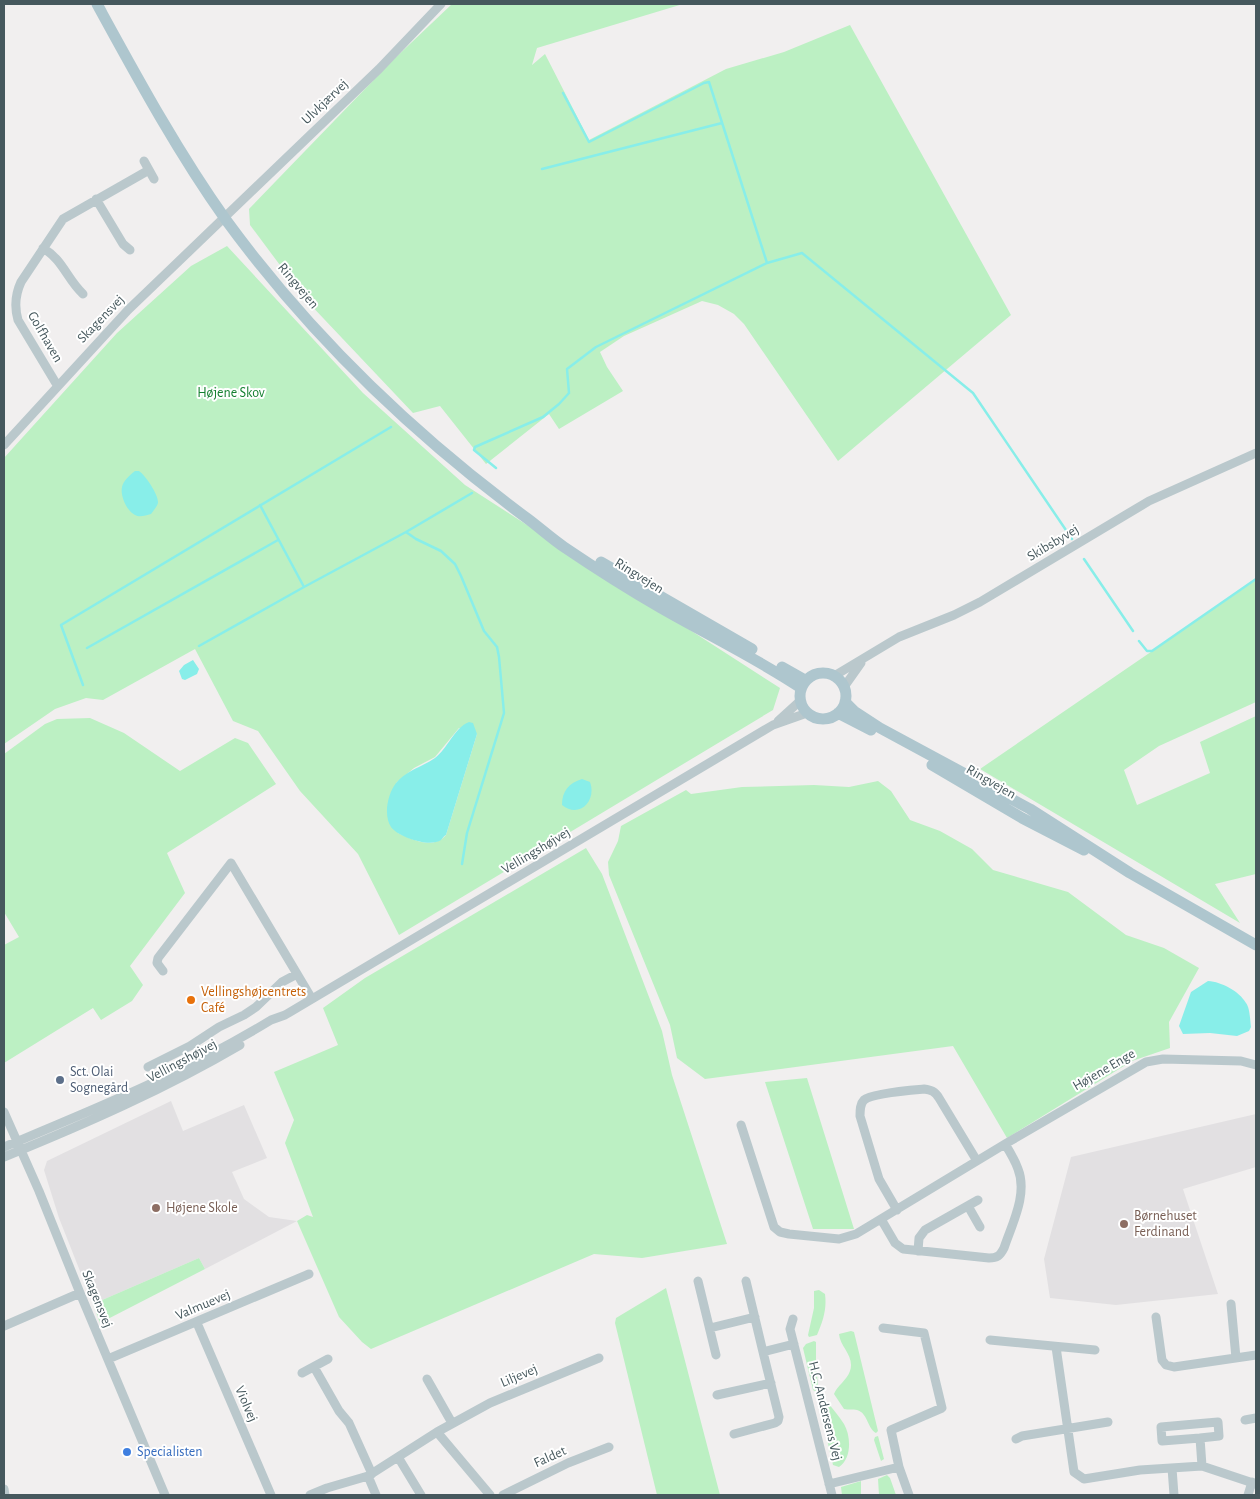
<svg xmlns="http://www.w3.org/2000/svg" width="1260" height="1499" font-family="'Alegreya Sans',sans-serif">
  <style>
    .education { fill: #e2e0e2 }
    .green { fill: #bcf0c3; fill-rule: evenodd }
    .water { fill: #88eee9 }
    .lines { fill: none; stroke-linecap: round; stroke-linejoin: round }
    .stream { stroke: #88eee9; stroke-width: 2.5 }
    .minor { stroke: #bac8cc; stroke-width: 9 }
    .major { stroke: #aec6ce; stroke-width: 11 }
    .food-dot { fill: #e8710a; stroke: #fff; stroke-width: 2 }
    .service-dot { fill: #5c6f8a; stroke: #fff; stroke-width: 2 }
    .education-dot { fill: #8d6e63; stroke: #fff; stroke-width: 2 }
    .shop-dot { fill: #3f7fe0; stroke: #fff; stroke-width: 2 }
    .labels { text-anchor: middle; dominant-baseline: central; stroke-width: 4; stroke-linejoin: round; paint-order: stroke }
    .street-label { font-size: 14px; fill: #46585d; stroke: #fff }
    .park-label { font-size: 14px; fill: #158030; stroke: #fff }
    .food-label { font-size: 14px; fill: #c56008; stroke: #fff; text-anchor: start }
    .service-label { font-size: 14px; fill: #4e5e75; stroke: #fff; text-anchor: start }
    .education-label { font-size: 14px; fill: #785e54; stroke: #fff; text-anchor: start }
    .shop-label { font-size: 14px; fill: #366cbe; stroke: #fff; text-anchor: start }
  </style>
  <rect width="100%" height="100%" fill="#f1efef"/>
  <path class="education" d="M171,1101l12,30 61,-26 23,53 -35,14 12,27 25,18 28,4 -92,48 -6,-11 -106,46 -34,-86 -15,-48 3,-9z
    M1256,1114v53l-73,22 35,105 -102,11 -66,-7 -6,-39 27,-102z"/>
  <path class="green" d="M452,4h231l-146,44 -5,17 13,-11 44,86 137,-71 58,-17 66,-27 161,290 -173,146 -94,-137 -10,-10 -16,-9 -16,-4 -78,35 -24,16 7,15 16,24 -64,38 -10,-15 -63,50 -46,-58 -27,7 -107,-113 -56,-75 -1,-16 143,-148z
    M227,246l136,147 102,92 315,203 -7,22 -374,225 -41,-81 -58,-63 -42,-60 -25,-10 -38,-72 -92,51 -17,-2 -31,11 -51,35v-286l113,-125 74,-67zM459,728l18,6 -31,101c-13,15 -33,5 -48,-2l-2,-50 18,-15 21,-11z
    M1256,580v122l-97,44 -35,24 13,35 73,-32 -10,-31 56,-26v158l-41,10 25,39 -260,-154z
    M90,718l34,15 56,38 55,-33 13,5 28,41 -109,69 18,40 -55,73 13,19 -11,16 -31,19 -8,-12 -89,55v-118l15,-8 -15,-25v-158l41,-30 12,-5z
    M878,781l13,10 19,29 30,11 32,18 21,21 75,22 58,43 38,13 35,20 -30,54 1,26 -38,13 -125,77 -54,-92 -248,33 -28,-21 -7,-33 -61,-150 -1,-13 10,-21 3,-15 65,-36 5,4 51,-7 72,-2 35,2z
    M586,848l16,26 60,157 10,44 55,169 -85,14 -48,-4 -223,95 -9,-7 -23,-25 -42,-96 10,-6 6,2 -28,-74 9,-23 -20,-48 64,-27 -15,-37 42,-30z
    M807,1078l47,151h-41l-48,-147z
    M199,1258l6,11 -105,54 -7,-19z
    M666,1288l54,207h-63l-42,-172 1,-5z
    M819,1290l6,4c2,15 -2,27 -8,41l-8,2 -1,-2 6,-27v-17z
    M851,1331l3,1 24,99 -2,2c-9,-5 -8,-20 -19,-23 -4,-1 -9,0 -13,-1l-10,-15c3,-8 13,-14 16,-23 5,-15 -10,-24 -11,-37z
    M814,1341l2,1v19l2,28 -3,2 -2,-1 -10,-42 3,-4z
    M822,1400l5,2c6,7 12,14 17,22 7,12 8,34 -5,43l-6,-2 -14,-60z
    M878,1436l6,23 -3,2 -7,-21 1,-3z
    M887,1475l3,3 6,17h-17l-1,-16z
    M861,1481v14h-19l-1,-8z"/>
  <path class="water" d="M135,471h4c6,4 20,24 19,32 -1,4 -5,8 -7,11 -5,1 -11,4 -16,1 -8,-4 -15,-19 -13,-28 1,-6 8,-12 13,-16z
    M193,660l6,9 -2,5 -12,6 -3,-1 -3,-8 5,-6z
    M469,722l4,1 4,11 -31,101c-1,0 -5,5 -5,5 -11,8 -43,-3 -50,-13 -8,-12 -3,-34 5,-44 11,-13 26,-16 39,-25 13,-10 19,-30 34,-36z
    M582,779l8,3c7,19 -11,37 -28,23 0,-14 7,-22 20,-26z
    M1208,981c14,1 31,10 38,22 4,5 4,17 5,24l-2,4 -12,5 -27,-3 -27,1 -4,-8 12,-34z"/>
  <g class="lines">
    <path class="stream" d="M563,93l26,49 115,-59 5,-1 58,181
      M542,169l180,-46
      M496,468l-22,-18 1,-3 68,-30 16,-13 10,-11 -2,-24 29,-22 171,-84 35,-10 171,140 99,146
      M260,505l44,82 102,-55 66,-39
      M406,532l10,7 25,12 14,13 6,12 23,55 13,16 2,10 5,56 -37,120 -5,31
      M1084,559l49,72
      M1139,641l8,10h5l104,-72
      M199,646l105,-59
      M87,648l191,-108
      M83,685l-22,-60 330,-198"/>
    <path class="minor" d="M144,161l10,18
      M96,199l27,45 7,6
      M43,248c20,12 24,31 40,46
      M57,385l-39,-65c-4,-14 -3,-25 3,-38l42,-63 86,-49
      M4,445l124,-135 251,-241 62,-65
      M834,676l65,-39 55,-22 26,-13 169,-101 107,-48
      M844,687l17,-24
      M778,721l22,-20
      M163,971l-6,-8 1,-5 73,-95 81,136
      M148,1067l42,-21 29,-19 25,-12 12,-8 26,-25 15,-8
      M4,1112l35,79 41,102 85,202
      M741,1125l33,102 6,5 9,2 50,5 17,-5 149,-90 141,-82 17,-3 78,2 15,4
      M4,1147c91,-38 182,-75 267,-127l14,-5 488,-290 34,-12
      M4,1157c81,-33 161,-68 236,-112
      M968,1206l12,21
      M897,1210l-18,-31 -19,-63c0,-6 0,-12 4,-16 8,-7 48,-10 60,-11 7,1 11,2 15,9l38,63
      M881,1219l14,24 8,6 86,9c8,0 11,-2 15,-10 8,-24 24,-54 14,-79 -3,-9 -8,-17 -13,-25
      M918,1251l1,-13 6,-8 53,-30
      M698,1281l18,74
      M746,1281l17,71
      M1231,1304l5,54
      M1156,1317l6,43 4,5 8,2 82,-12
      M793,1319l-3,10 42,166
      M197,1323l74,172
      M4,1326l76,-33
      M710,1328l45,-11
      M883,1328l41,5 18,75 -51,22 8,37 10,28
      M990,1340l105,10
      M1056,1347l18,125 10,7 56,-9 62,-4 54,18
      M108,1359l201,-85
      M314,1367l25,44 10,12 23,51
      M302,1373l26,-14
      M427,1379l25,44
      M717,1395l54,-12
      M1245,1420l11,-2
      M437,1432l53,63
      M734,1434l41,-11 3,-2 1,-4 -16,-65 31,-8
      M1200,1438l19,-2 -1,-14 -57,5 1,14 38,-3 2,28
      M1016,1439l6,-3 86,-14
      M398,1457l23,38
      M1172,1468l2,27
      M368,1476l8,19
      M829,1484l70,-17
      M4,1489l1,6
      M310,1495l17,-7 41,-12 69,-44 53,-29 109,-45
      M503,1495l65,-32 41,-16
      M1248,1495l4,-13"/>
    <path class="major" d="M97,4c40,73 80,147 129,216 84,115 187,214 302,299 12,9 23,19 36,28 31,21 64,42 97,61 47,27 95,50 140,80
      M601,562l151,87
      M782,667l23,13
      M800 696a23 23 0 1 1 46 0a23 23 0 1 1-46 0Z
      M845,702l9,9 26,17 150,81 100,64 126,72
      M838,713l33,17
      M932,765l90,53 62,32"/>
  </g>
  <circle class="food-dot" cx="191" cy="1000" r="5"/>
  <circle class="service-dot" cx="60" cy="1080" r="5"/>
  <g class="education-dot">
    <circle cx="156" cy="1208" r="5"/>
    <circle cx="1124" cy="1224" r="5"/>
  </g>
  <circle class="shop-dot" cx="127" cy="1452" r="5"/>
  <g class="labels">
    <g class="street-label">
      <text transform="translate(325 102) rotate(-44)">Ulvkjærvej</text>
      <text transform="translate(298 286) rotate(50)">Ringvejen</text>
      <text transform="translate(101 319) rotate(-46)">Skagensvej</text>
      <text transform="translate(45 337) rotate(60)">Golfhaven</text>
      <text transform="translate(1053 543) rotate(-31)">Skibsbyvej</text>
      <text transform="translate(639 576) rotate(32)">Ringvejen</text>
      <text transform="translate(991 782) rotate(30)">Ringvejen</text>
      <text transform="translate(536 851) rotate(-31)">Vellingshøjvej</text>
      <text transform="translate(182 1061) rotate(-28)">Vellingshøjvej</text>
      <text transform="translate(1104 1070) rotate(-30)">Højene Enge</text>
      <text transform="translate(97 1299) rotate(68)">Skagensvej</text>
      <text transform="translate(203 1305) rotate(-23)">Valmuevej</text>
      <text transform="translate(519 1376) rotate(-23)">Liljevej</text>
      <text transform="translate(246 1404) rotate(67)">Violvej</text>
      <text transform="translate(825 1411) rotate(76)">H.C. Andersens Vej</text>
      <text transform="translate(550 1457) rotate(-24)">Faldet</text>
    </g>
    <g class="park-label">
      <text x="231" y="393">Højene Skov</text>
    </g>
    <g class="food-label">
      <text x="201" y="992">Vellingshøjcentrets<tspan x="201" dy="16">Café</tspan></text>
    </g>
    <g class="service-label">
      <text x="70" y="1072">Sct. Olai<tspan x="70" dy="16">Sognegård</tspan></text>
    </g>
    <g class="education-label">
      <text x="166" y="1208">Højene Skole</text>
      <text x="1134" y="1216">Børnehuset<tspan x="1134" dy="16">Ferdinand</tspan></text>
    </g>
    <g class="shop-label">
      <text x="137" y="1452">Specialisten</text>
    </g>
  </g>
  <rect width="1260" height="1499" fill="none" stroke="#46585d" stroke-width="10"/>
</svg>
